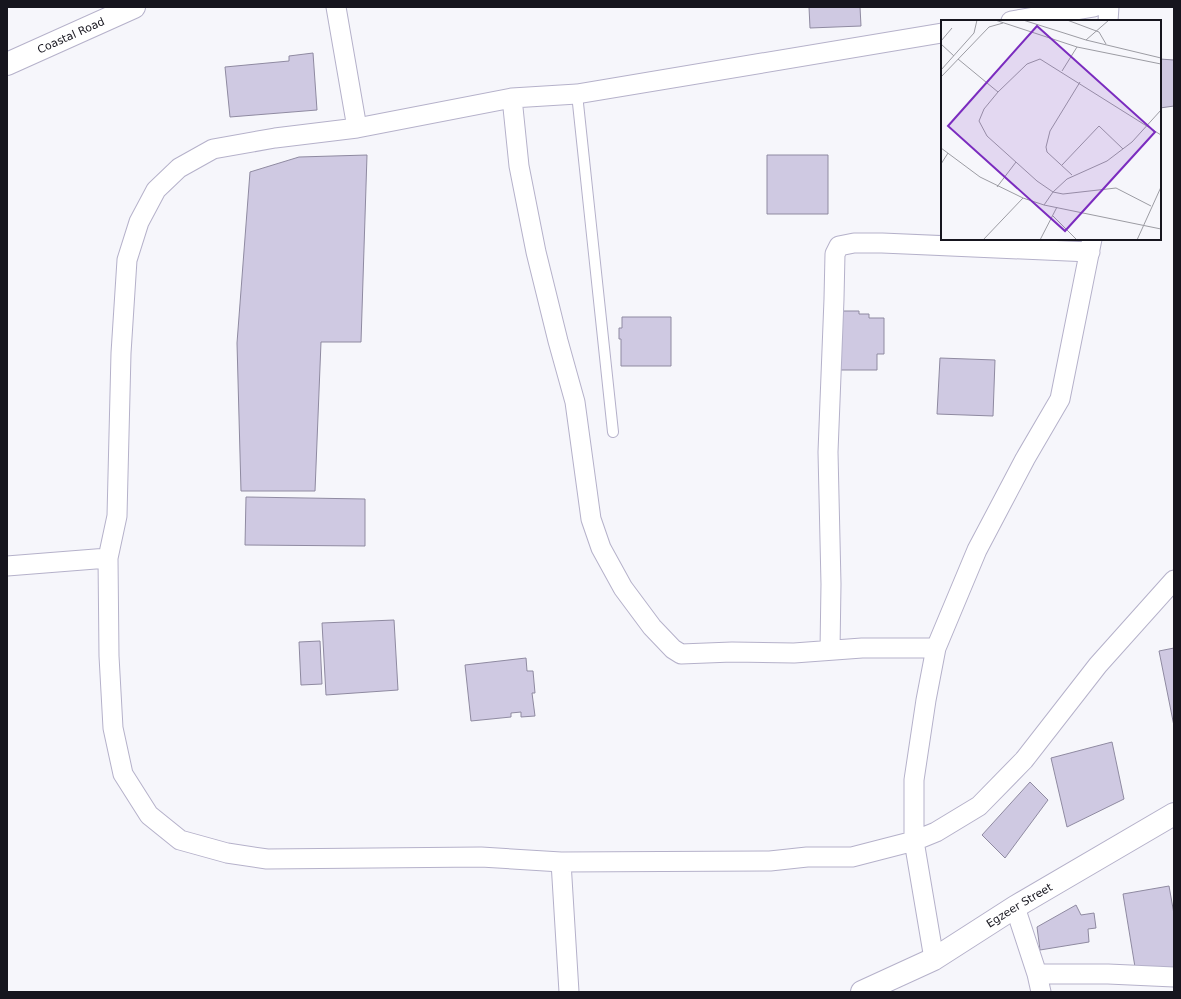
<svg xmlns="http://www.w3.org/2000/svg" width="1181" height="999" font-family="'DejaVu Sans',sans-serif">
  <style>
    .building { fill: #cfc9e2; stroke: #8f8aa1 }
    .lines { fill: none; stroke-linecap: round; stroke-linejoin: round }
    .lane-casing { stroke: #b5b1ca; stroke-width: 12 }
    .street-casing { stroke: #b5b1ca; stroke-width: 21 }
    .secondary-casing { stroke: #b5b1ca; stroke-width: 24 }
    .highway-casing { stroke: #b5b1ca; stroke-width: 24 }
    .lane { stroke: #fff; stroke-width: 10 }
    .street { stroke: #fff; stroke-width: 19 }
    .secondary { stroke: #fff; stroke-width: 22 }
    .highway { stroke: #fff; stroke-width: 22 }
    .labels { text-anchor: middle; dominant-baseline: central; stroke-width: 3; stroke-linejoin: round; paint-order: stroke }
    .street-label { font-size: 11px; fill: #16151e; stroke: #fff }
    .inset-road { fill: none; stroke: #9c9ca3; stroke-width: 1 }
    .view { fill: #7b2cbf; fill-opacity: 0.15; stroke: #7b2cbf; stroke-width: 2 }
    .inset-edge { fill: none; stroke: #16151e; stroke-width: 2 }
  </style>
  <rect width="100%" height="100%" fill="#f6f6fb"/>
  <path class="building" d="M809,7h51l1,19 -51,2z
    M313,53l4,57 -87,7 -5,-50 64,-6v-5z
    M1160,59l14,1v46l-14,2z
    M367,155l-6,187h-40l-6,149h-74l-4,-148 13,-171 49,-15z
    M767,155h61v59h-61z
    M841,311h18v3h10v4h15v36h-7v16h-37z
    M622,317h49v49h-50v-27h-2v-11h3z
    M940,358l55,2 -2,56 -56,-2z
    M246,497l119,2v47l-120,-1z
    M394,620l4,70 -72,5 -4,-72z
    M320,641l2,43 -21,1 -2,-43z
    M1174,648v78l-15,-75z
    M526,658l1,13h6l2,22h-3l3,23 -14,1v-5l-10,1v4l-40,4 -6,-56z
    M1112,742l12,57 -57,28 -16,-69z
    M1030,782l18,18 -43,58 -23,-23z
    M1169,886l5,28v56l-39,-3 -12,-73z
    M1076,905l5,10 13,-2 2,15 -8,1 1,13 -49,8 -3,-23z"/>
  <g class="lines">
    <g class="lane-casing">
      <path id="lane" d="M577,94l36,338"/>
    </g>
    <g class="street-casing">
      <path id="street" d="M336,7l21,121
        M1011,21l83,-14
        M1108,21l1,-14
        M942,33l-365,61 -65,4 -155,30 -82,10 -62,11 -34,19 -23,22 -17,32 -12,38 -6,93 -4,163 -9,42 1,98 4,72 10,46 26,41 31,25 47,13 40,6 214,-2 80,5 209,-1 37,-4h45l62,-16 22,-9 43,-26 45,-46 74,-95 76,-85
        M512,98l7,68 17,86 22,89 17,61 16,117 10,29 22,40 29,39 21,22 8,5 51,-2 62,1 68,-5h74
        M7,566l101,-8
        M830,650l1,-66 -3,-132 6,-153 1,-45 4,-8 15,-3h28l208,9
        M561,862l8,130
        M1015,907l22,67 4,18
        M934,959l-20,-118v-61l12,-80 10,-52 41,-98 48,-91 35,-60 32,-160
        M1037,974h71l66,3"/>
    </g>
    <g class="secondary-casing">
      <g id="secondary">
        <path id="s1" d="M862,992l72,-33 81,-52 159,-93"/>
      </g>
    </g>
    <g class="highway-casing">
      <g id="highway">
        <path id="s2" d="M7,64l127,-57"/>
      </g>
    </g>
    <use href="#lane" class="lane"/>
    <use href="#street" class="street"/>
    <use href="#secondary" class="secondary"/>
    <use href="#highway" class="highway"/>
  </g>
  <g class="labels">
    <g class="street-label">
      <text stroke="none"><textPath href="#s2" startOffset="70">Coastal Road</textPath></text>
      <text stroke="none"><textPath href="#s1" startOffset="180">Egzeer Street</textPath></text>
    </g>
  </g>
  <g transform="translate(941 20)">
    <rect width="220" height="220" fill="#f6f6fb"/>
    <path class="inset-road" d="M54,0l82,27 84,17M82,0l63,20 75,18M126,0l32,12 7,12M145,20l23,-20M0,21l11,-13M0,24l13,12M17,39l40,33M0,50l33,-37 3,-13M121,51l15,-24M0,57l48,-50 14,-4M0,128l39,29 43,21 21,7 117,24M0,144l7,-11M121,145l37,-39 24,23M131,155l-25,-23 -1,-5 4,-16 30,-49M56,167l19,-25M103,185l9,-13 14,-13 40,-18 25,-19 29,-32M210,186l-35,-18 -53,6 -10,-2 -16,-11 -50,-45 -8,-15 5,-12 14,-17 29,-28 13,-5 121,76M112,196l24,24M42,220l40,-42M99,220l17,-33M196,220l24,-53"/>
    <path class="view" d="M96,6l118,106 -90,99 -117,-105z"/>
    <rect width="220" height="220" class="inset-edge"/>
  </g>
  <rect width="1181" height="999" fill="none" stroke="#16151e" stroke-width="16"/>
</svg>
